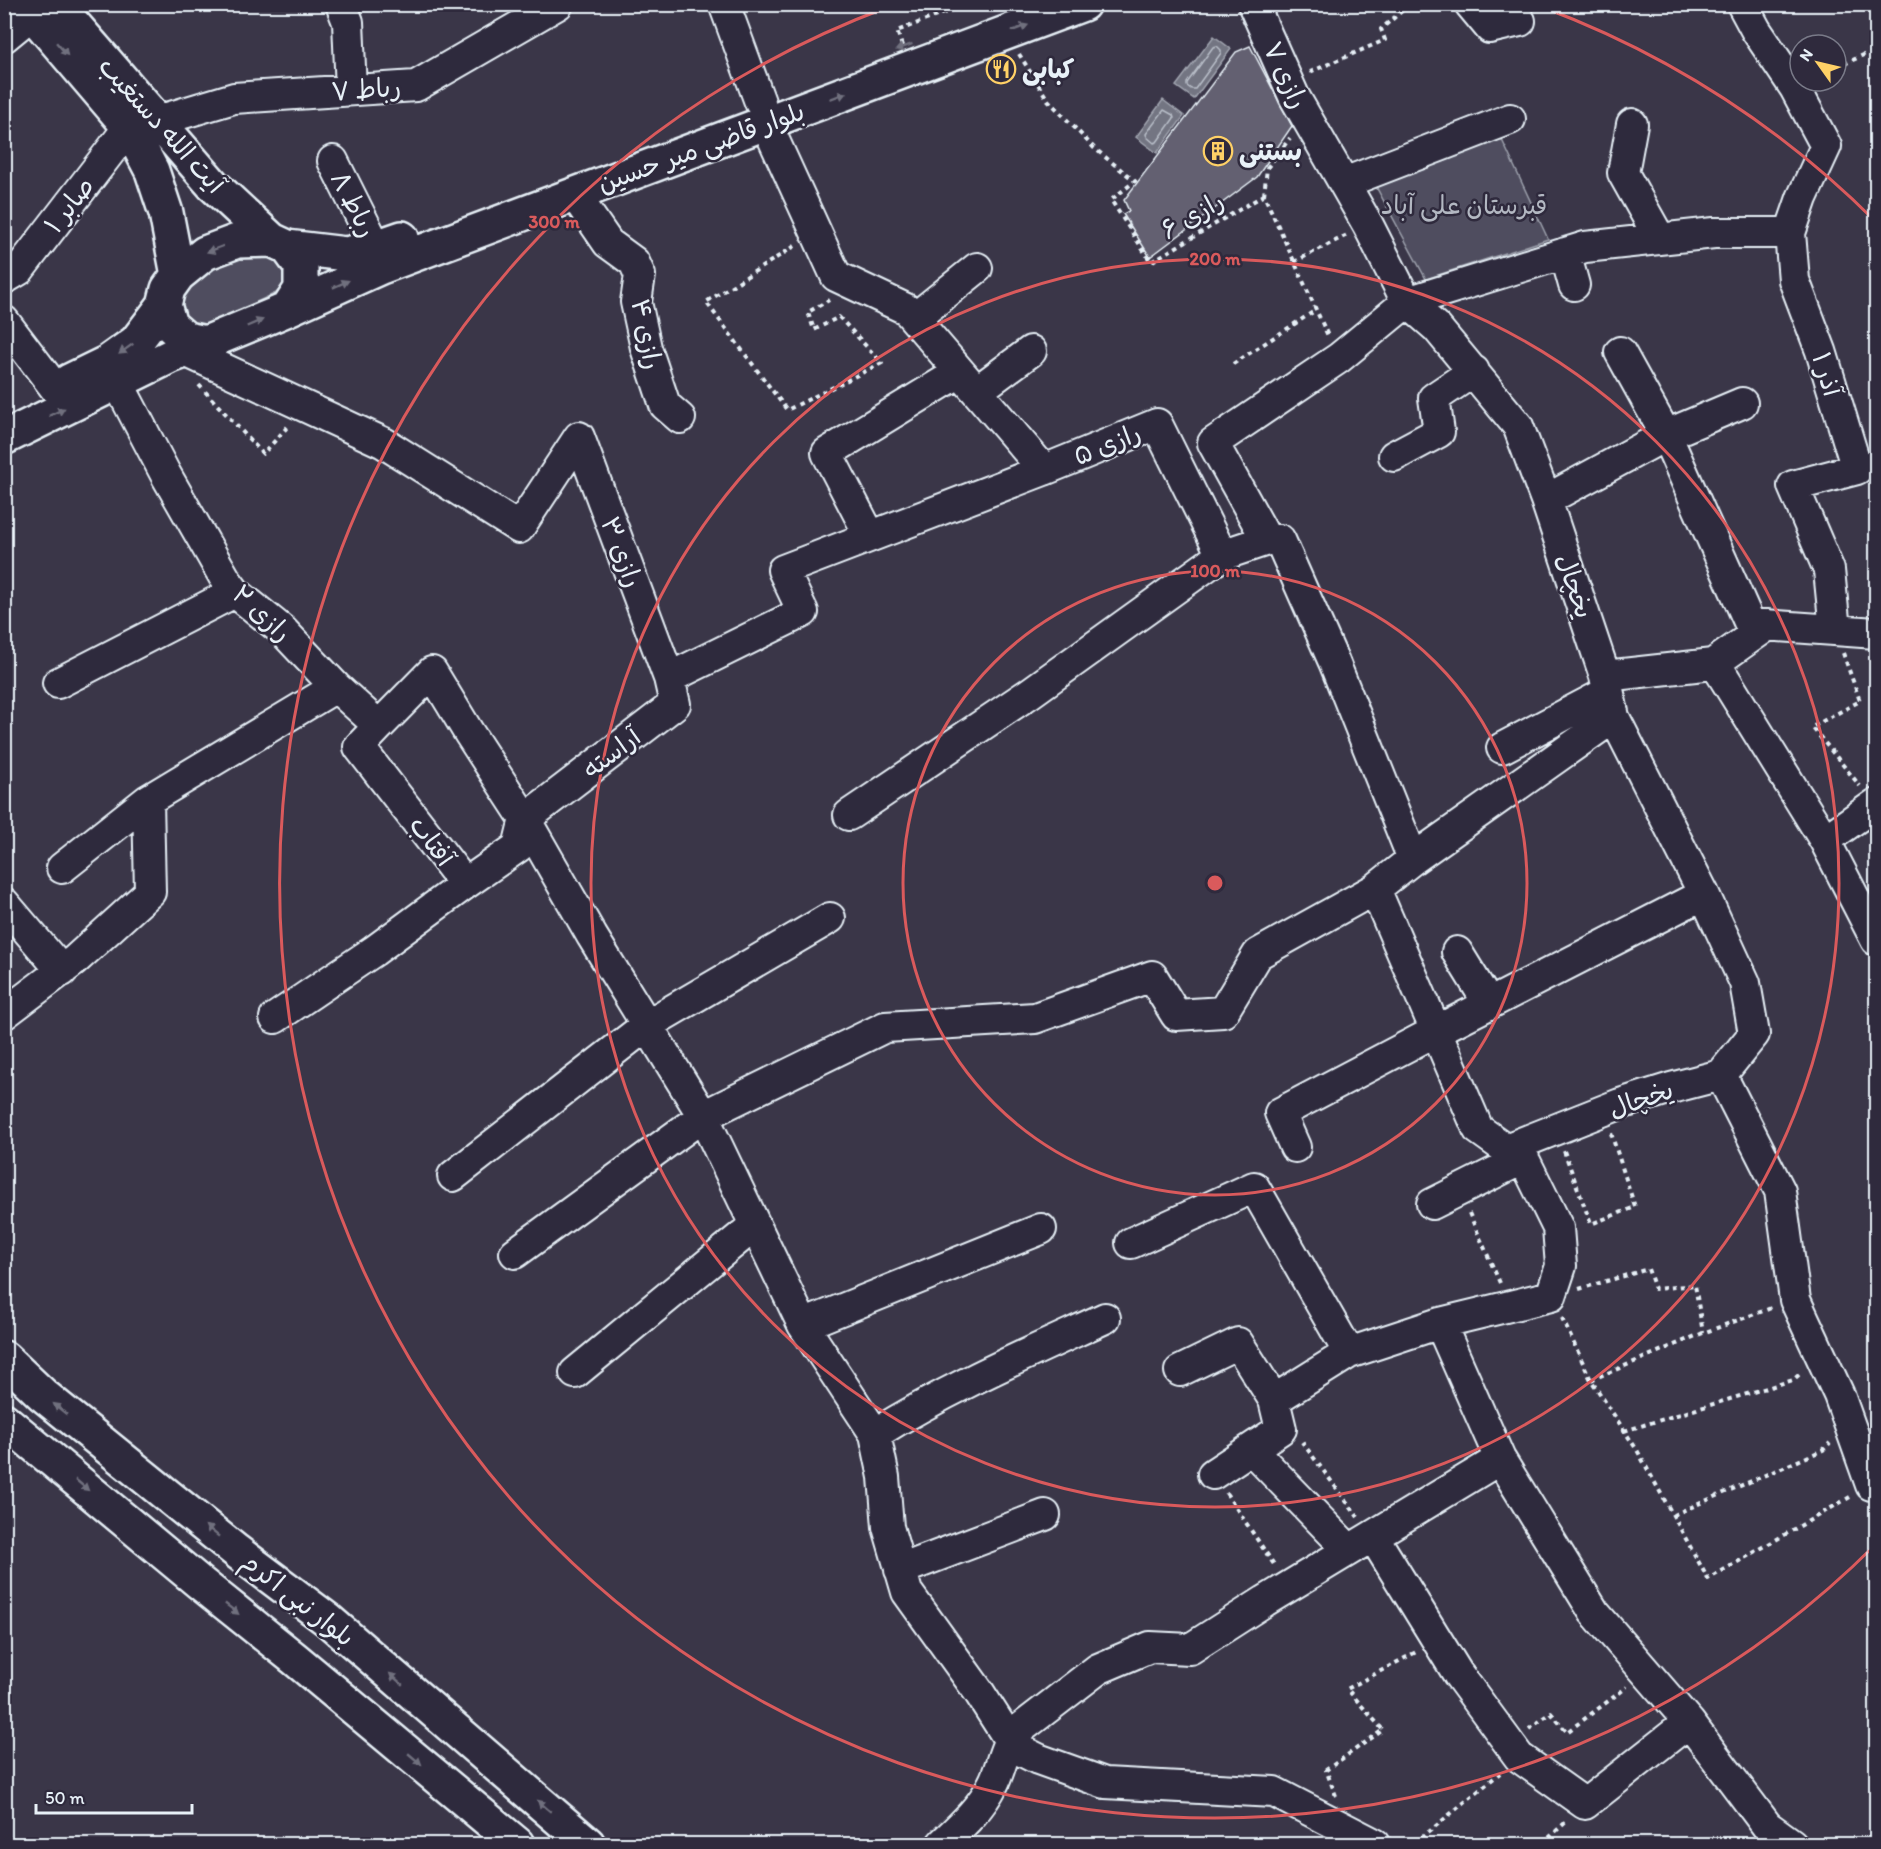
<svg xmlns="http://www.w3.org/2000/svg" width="1881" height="1849" font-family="Itim,'Playpen Sans Arabic',sans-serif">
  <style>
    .green { fill: #504e5f; stroke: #9ca0ac; stroke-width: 1.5 }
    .water { fill: #737482; stroke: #a2a6b1; stroke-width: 1.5 }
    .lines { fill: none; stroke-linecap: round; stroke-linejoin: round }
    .shore { stroke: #b9bfc9; stroke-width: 1.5 }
    .building { fill: #636171; stroke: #e8f1f8; stroke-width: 1.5 }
    .minor-casing { stroke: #e8f1f8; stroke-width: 34 }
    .major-casing { stroke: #e8f1f8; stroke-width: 38 }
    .path { stroke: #e8f1f8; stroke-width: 4; stroke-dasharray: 4.5 4.5; stroke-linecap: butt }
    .minor { stroke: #2f2a3d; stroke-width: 30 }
    .major { stroke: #2f2a3d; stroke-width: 33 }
    .oneway { fill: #70707e }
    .ring { fill: none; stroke: #da5a5c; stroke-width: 3 }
    .labels { text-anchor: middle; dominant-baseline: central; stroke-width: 5; stroke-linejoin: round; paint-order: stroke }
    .poi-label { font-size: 26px; font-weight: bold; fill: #e8f1f8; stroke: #2f2a3d; text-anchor: start }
    .street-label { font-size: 26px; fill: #e8f1f8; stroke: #2f2a3d }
    .park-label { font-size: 26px; fill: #b3b8c2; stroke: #2f2a3d }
    .centre { fill: #da5a5c; stroke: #2f2a3d; stroke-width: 3 }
    .ring-label { font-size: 18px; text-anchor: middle; font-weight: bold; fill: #da5a5c; stroke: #2f2a3d; stroke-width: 5; stroke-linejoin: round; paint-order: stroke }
  </style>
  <rect width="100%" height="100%" fill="#3a3648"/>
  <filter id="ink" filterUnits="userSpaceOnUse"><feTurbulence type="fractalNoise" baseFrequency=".0167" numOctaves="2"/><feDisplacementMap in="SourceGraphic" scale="12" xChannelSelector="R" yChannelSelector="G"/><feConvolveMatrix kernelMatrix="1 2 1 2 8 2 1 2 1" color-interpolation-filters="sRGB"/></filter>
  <g filter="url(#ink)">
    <path class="green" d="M1496,127l52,112 -122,40 -53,-98z
      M271,252l16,16v13l-11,12 -72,33 -19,-3 -6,-20 9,-24 23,-22z"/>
    <path class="water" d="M1214,36l17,13 -37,50 -18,-13z
      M1163,100l21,16 -27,37 -21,-16z"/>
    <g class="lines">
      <path class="shore" d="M1217,46l4,4v3l-26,36h-4l-4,-3v-3l26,-36z
        M1164,110l9,5 1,3 -17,24 -3,1 -7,-6 -1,-3z"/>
    </g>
    <path class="building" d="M1250,46l42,80 -35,51 -107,80 -27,-43 6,-3 -5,-11 112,-148z"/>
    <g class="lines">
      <g class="minor-casing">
        <path id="minor" d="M341,4l7,18 3,68
          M724,4l36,98
          M1253,4l41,92 74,129 39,77 30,26 81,98 28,74 59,176 9,41 90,177 -268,137 -61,-142 38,-30
          M1470,4l20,24 30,-7
          M1742,4l14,26 39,58 31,58 -24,52 -12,35 4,47 27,71 36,118 -64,17 36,84 6,60
          M4,37l28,-23
          M157,121l77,-23 182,-12 142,-82
          M766,123l70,153 70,33 138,161 113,-46 65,131 45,-15 -54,-97 126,-85 68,-56 178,-55 129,-14h76
          M1632,124l-9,49 37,66
          M333,161l43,86
          M1344,183l166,-64
          M575,195l33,48 26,19 6,13 -4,27 10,46 19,57 15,13
          M1565,253l9,32
          M4,279l15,-9 110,-143
          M915,318l62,-50
          M4,321l51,67
          M185,351l199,92 135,85 60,-91 90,241 134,-66 -20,-42 261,-100
          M1620,352l46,83 84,189 126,9
          M118,383l48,92 60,105 9,12 48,39 53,56 43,39 53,-54 37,61 56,86 67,117 111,180 100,209 72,109 9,43 4,50 19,65 72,100 35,55 24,12 67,24 169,9 101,52
          M977,391l54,-40
          M1394,456l45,-24 -5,-34 40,-27
          M1546,500l120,-65 76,-32
          M870,536l-43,-83 133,-81
          M1267,540h13l54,122 79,197 201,-142
          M1715,663l109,176 52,101
          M1605,676l108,-12 55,-39
          M58,683l177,-91
          M379,726l-20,21 106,137 53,-37 7,-28 150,-115 -6,-26
          M1502,748l106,-56
          M849,815l181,-122 192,-138
          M1835,833l41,-29
          M62,868l86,-68 188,-113
          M4,903l58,68
          M1457,952l32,52
          M4,1014l70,-53 76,-69 -2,-92
          M275,1018l99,-67 91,-67
          M1721,1075l59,116 15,109 44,95 32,90
          M1295,1147l-15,-34 156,-82 42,98 28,20 114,-45 51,-16 50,-13 33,-41 -9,-51 -41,-89
          M453,1176l194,-151 183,-107
          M1432,1204l92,-46
          M1131,1243l123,-56 95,166
          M515,1253l188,-137 182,-89 150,-9 117,-42 24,39 47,-3 35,-58 117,-65
          M1440,1323l60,136 94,153 95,110 78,104 25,18
          M803,1325l238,-96
          M1180,1371l58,-28 36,57
          M575,1373l179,-147
          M875,1434c73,-46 152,-80 230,-116
          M1251,1449l98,101
          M1213,1474l68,-45 -7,-29 75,-47 91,-30 111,-27 10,-30 -3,-38 -41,-83
          M1373,1536l85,138 61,83 66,47 104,-82
          M900,1570l145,-55
          M942,1844c19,-18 39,-36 51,-60 9,-17 10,-37 23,-52l82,-63 52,-22 40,2 75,-48 235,-142"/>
      </g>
      <g class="major-casing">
        <path id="major" d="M24,4l105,123 23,44 14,42 12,62
          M56,4l157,181 59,55 15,7 14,19v23l-13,20 -82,34 -20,-4 -16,-14 -6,-20 4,-16 10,-14 27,-22 32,-12 35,-1
          M287,247l59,7 30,-7 26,-9
          M288,309l93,-42 702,-263
          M69,381l39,-19 28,-20 28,-37
          M4,438l167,-82 35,-13
          M4,1358l39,37 193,156 92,69 260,224
          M4,1420l195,162 96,77 222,185"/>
      </g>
      <path class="path" d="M942,4l2,9
        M902,46l-5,-15 71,-27
        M1019,54l29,46 46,48 41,33 -24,19 40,62 113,-67 64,141
        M1836,68l40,-19
        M1310,72l75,-32 -4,-11 29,-25
        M1264,195l3,-27 23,-30
        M795,246l-89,56 81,108 95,-47 -43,-46 -25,13 -6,-18 21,-12
        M1294,262l53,-27
        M1233,364l83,-54
        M199,385l64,69 27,-30
        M1843,653l17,48 -48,26 48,59
        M1564,1151l27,73 44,-17 -24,-74
        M1469,1213l31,70
        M1579,1289l69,-20 7,20 40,-4 8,48
        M1562,1318l29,62 46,70 71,129 142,-82
        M1591,1380l112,-47 71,-26
        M1624,1431l169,-51 9,-8
        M1302,1442l56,75
        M1226,1493l49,73
        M1673,1515l150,-65 7,-7
        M1529,1729l22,-16 16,19 60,-45
        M1336,1796l-10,-26 57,-40 -36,-41 69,-37
        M1414,1844l86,-71
        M1542,1844l25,-23"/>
      <use href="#minor" class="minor"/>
      <use href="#major" class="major"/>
    </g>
    <defs><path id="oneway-solid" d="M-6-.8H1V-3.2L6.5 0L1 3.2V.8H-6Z" transform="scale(1.5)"/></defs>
    <g class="oneway">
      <use href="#oneway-solid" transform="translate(1020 28) rotate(-20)"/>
      <use href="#oneway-solid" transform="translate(904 47) rotate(160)"/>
      <use href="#oneway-solid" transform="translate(62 49) rotate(49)"/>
      <use href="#oneway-solid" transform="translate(838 96) rotate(-21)"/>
      <use href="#oneway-solid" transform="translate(215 249) rotate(159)"/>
      <use href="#oneway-solid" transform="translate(341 284) rotate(-24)"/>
      <use href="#oneway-solid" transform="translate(255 323) rotate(-23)"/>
      <use href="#oneway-solid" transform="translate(126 349) rotate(144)"/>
      <use href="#oneway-solid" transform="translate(57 412) rotate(-26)"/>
      <use href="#oneway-solid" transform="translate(60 1409) rotate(-141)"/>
      <use href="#oneway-solid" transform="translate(82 1485) rotate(40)"/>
      <use href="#oneway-solid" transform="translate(212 1531) rotate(-141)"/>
      <use href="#oneway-solid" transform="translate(232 1609) rotate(38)"/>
      <use href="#oneway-solid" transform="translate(396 1679) rotate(-139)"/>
      <use href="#oneway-solid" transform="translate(415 1759) rotate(40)"/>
      <use href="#oneway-solid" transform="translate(544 1806) rotate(-139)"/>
    </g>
  </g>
  <g class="ring">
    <circle cx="1215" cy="883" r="312"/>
    <circle cx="1215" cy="883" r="624"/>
    <path d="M1876 1544A935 935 0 1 1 888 7M1542 7A935 935 0 0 1 1876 222"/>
  </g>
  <defs>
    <g id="restaurant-ring" transform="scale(1.5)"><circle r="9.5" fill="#2f2a3d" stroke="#ffd166" stroke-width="1.5"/><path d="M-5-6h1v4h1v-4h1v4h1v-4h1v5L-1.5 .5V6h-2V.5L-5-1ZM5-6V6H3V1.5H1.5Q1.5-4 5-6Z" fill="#ffd166"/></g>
    <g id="building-ring" transform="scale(1.5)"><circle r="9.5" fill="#2f2a3d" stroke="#ffd166" stroke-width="1.5"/><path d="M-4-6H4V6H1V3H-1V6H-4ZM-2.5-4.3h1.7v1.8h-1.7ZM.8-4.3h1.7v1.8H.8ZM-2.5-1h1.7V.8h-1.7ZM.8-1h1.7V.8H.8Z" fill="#ffd166"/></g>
  </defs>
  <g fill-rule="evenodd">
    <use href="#restaurant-ring" x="1001" y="69"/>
    <use href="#building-ring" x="1218" y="151"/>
  </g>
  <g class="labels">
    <g class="poi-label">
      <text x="1022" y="69">کبابی</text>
      <text x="1239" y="151">بستنی</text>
    </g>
    <g class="street-label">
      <text transform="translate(1286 75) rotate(65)">رازی ۷</text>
      <text transform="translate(366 89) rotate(-4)">رباط ۷</text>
      <text transform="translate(162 125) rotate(48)">آیت الله دستغیب</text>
      <text transform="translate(701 147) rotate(-20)">بلوار قاضی میر حسین</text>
      <text transform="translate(354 204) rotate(63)">رباط ۸</text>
      <text transform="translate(69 205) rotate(-52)">صابر ۱</text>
      <text transform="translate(1192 215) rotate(-30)">رازی ۶</text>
      <text transform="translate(647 334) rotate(79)">رازی ۴</text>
      <text transform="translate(1827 374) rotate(73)">آذر ۱</text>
      <text transform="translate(1107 444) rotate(-22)">رازی ۵</text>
      <text transform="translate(622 552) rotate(69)">رازی ۳</text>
      <text transform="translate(1575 586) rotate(71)">یخچال</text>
      <text transform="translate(262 613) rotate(43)">رازی ۲</text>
      <text transform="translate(611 753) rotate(-37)">آراسته</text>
      <text transform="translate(432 841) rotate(53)">آفتاب</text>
      <text transform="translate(1641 1099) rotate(-19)">یخچال</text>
      <text transform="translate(298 1599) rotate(38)">بلوار نبی اکرم</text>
    </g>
    <g class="park-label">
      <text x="1464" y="205">قبرستان علی آباد</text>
    </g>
  </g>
  <circle cx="1215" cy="883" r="9" class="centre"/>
  <g class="ring-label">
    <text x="554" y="228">300 m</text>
    <text x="1215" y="265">200 m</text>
    <text x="1215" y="577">100 m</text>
  </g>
  <rect width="1881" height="1849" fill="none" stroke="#2f2a3d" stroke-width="24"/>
  <rect x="12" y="12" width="1857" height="1825" fill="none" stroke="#e8f1f8" stroke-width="2" filter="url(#ink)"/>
  <g transform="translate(1818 63) rotate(304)"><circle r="28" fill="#2f2a3d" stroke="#797a88" stroke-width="1.5"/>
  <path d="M0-4.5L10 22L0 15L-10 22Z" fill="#ffd166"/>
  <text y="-9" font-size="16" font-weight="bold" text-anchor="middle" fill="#e8f1f8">N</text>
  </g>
  <path d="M36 1804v9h156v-9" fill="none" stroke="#e8f1f8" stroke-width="3"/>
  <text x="45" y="1804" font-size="18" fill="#e8f1f8" stroke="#2f2a3d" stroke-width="4.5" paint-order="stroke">50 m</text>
</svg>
